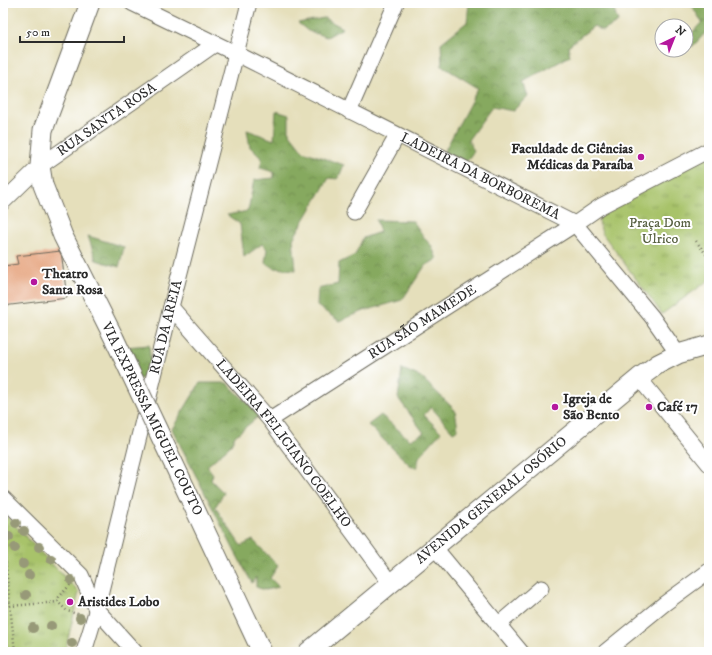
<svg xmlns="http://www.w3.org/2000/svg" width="712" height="655" font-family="'IM FELL DW Pica',serif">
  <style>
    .forest { fill: url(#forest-crowns); stroke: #586a44 }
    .park { fill: url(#park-tufts); stroke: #6a774a }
    .building { fill: #e39b72 }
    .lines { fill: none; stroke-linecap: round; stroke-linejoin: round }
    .minor-casing { stroke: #6c6a5d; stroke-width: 17 }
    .major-casing { stroke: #6c6a5d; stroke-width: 21 }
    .path { stroke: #6c6a5d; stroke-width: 2.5; stroke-dasharray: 1 3; stroke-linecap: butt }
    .minor { stroke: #fff; stroke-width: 15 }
    .major { stroke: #fff; stroke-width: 19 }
    .major-bridge-casing { stroke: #6c6a5d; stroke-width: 21; stroke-linecap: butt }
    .major-bridge { stroke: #fff; stroke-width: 19 }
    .tree { fill: #979978 }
    .poi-dot { fill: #b5179e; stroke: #fff; stroke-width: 1.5 }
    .labels { text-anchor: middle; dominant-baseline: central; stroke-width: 4; stroke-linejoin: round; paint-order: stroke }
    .street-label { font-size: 14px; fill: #2b2b2b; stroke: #fff }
    .poi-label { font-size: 14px; font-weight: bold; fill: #2b2b2b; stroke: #fff; text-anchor: start }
    .park-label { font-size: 14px; fill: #576041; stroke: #fff }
  </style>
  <defs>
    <pattern id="forest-crowns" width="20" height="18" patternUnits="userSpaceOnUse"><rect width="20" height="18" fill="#86a95e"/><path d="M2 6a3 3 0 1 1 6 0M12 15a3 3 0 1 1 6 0" fill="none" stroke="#6e8a4e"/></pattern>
    <pattern id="park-tufts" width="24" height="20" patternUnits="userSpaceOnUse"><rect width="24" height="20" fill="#a8c36a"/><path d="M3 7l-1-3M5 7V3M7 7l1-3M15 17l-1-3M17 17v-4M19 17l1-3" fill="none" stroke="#899f57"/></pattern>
  </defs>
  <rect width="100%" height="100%" fill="#fff"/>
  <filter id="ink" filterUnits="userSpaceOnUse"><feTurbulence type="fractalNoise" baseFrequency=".025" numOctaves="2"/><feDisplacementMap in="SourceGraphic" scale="8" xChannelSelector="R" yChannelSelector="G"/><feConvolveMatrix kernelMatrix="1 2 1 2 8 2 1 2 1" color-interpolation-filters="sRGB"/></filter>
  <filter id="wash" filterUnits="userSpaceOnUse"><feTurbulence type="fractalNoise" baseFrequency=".012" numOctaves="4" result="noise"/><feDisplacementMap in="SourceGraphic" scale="16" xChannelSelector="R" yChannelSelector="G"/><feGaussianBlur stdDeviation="0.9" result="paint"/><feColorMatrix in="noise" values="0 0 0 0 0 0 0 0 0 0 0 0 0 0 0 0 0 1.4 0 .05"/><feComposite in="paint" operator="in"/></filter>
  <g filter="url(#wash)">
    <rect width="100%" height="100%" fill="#e5dfbb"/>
    <path class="forest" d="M469,3h150l-6,4 5,15 -15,9 -9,-5 -26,20 2,10 -47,26 5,14 -15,15 -21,-4 -24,33 6,11 -9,12 -21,-11 34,-64 -36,-22 -1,-23 26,-21z
      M690,3h19v26l-17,18 -2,-12 12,-13z
      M324,18l19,10 -16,9 -19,-6 -10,-8z
      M276,111l13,4v18l14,18 41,14 -6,14 -9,-1 -36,61 3,31 -22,-2 -9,-5 2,-14 -5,-5 -18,13 -4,-33 -13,-9 21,-4 6,-31 20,-2v-6l-14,-4 2,-9 -12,-12 -3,-17 27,10z
      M376,220l37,1 13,19 5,5 6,14 -12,7 -23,34 -38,11 -25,10 -22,-15 1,-17 20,-5 1,-21 16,-8 8,-17 17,-6z
      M88,236l36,11 -5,20 -23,-7z
      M149,345l3,30 -13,4 -14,-32z
      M402,369l19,8 34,33 3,19 -5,3 -22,-25 -7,8 17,17 -22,25 -2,10h-5l-44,-42 13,-10 29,25 14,-7 -26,-35z
      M200,383h27l33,32 -25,21 -5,10 -23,20 6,8 -2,6 13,13 -9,14 26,39 12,-6 25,26 -8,12 9,9 -14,3 -9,-3v-10l-4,6 -17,-31 -63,-123z"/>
    <path class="park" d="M709,150v130l-47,34 -60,-81 -3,-11 2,-16z
      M3,513l76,79 -14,60h-62v-56l2,-1 -2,-4z"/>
    <g id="blocks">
      <path class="building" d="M61,251l6,47 -64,8v-40l15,-2 -2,-8z"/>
    </g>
  </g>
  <g filter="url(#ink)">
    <use href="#blocks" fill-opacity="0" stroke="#6c6a5d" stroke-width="1"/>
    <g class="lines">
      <g class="minor-casing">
        <g id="minor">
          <path id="s1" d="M132,3l105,51 338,170 77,93 26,37"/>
          <path d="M349,111l47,-108"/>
          <path id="s2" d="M3,202l37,-36 175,-122"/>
          <path d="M354,212l43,-76"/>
          <path id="s3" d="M171,307l99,113 121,164"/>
          <path d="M639,378l70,86"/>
          <path id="s4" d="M270,420l305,-196 26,-18 108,-56"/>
          <path d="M3,498l78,77 15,34 39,43"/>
          <path d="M435,548l86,104"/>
          <path d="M498,625l43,-37"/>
          <path id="s5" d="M84,652l10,-33 77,-312 78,-304"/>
          <path d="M605,652l59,-48 45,-33"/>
        </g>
      </g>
      <g class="major-casing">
        <g id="major">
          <path d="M90,3l-47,127 -3,36 3,19 20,51 51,102"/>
          <path d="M179,475l83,177"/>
          <path id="s6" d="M308,652l331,-274 19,-14 20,-10 31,-9"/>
        </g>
      </g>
      <path class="path" d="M696,241l13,17
        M3,538l12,114
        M70,585l-11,12 -1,5 9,9 14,4
        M10,606l48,-4"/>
      <use href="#minor" class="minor"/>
      <use href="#major" class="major"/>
      <g class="major-bridge-casing">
        <path id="major-bridge" d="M114,338l65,137"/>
      </g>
      <use href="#major-bridge" class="major-bridge"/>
    </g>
    <g class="tree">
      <circle cx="16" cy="523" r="5"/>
      <circle cx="24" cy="531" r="5"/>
      <circle cx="9" cy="537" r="5"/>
      <circle cx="39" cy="547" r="5"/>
      <circle cx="15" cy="548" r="5"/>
      <circle cx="51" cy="559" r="5"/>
      <circle cx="23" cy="564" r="5"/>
      <circle cx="29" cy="575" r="5"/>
      <circle cx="71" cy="580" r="5"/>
      <circle cx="26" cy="595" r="5"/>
      <circle cx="80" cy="618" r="5"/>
      <circle cx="51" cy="626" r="5"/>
      <circle cx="33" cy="628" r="5"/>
      <circle cx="72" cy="643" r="5"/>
    </g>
  </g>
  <g class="poi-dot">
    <circle cx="641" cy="157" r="4"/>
    <circle cx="34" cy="282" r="4"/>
    <circle cx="555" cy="407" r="4"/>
    <circle cx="649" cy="407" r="4"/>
    <circle cx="70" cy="602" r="4"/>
  </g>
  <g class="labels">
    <g class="street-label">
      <text stroke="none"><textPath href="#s2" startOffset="133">RUA SANTA ROSA</textPath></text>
      <text stroke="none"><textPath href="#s1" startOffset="389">LADEIRA DA BORBOREMA</textPath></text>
      <text stroke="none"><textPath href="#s4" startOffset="181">RUA SÃO MAMEDE</textPath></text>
      <text stroke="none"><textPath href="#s5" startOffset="335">RUA DA AREIA</textPath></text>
      <text transform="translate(152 419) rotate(64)">VIA EXPRESSA MIGUEL COUTO</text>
      <text stroke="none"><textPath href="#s3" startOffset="177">LADEIRA FELICIANO COELHO</textPath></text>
      <text stroke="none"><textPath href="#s6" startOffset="238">AVENIDA GENERAL OSÓRIO</textPath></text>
    </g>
    <g class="poi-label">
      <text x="633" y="149" text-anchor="end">Faculdade de Ciências<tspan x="633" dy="16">Médicas da Paraíba</tspan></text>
      <text x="42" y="274">Theatro<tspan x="42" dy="16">Santa Rosa</tspan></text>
      <text x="563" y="399">Igreja de<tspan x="563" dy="16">São Bento</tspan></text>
      <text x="657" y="407">Café 17</text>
      <text x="78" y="602">Aristides Lobo</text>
    </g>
    <g class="park-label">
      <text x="660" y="223">Praça Dom<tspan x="660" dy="16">Ulrico</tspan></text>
    </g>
  </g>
  <rect width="712" height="655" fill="none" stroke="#fff" stroke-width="16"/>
  <g transform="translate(674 38) rotate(43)"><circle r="19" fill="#ffffff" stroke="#aaaaaa"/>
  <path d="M0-3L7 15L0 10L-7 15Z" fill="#b5179e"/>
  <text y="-6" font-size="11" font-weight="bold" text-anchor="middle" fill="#2b2b2b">N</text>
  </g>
  <path d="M20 36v6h104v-6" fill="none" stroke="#2b2b2b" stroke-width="2"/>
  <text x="26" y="36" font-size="12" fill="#2b2b2b" stroke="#ffffff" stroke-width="3" paint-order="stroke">50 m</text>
</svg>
